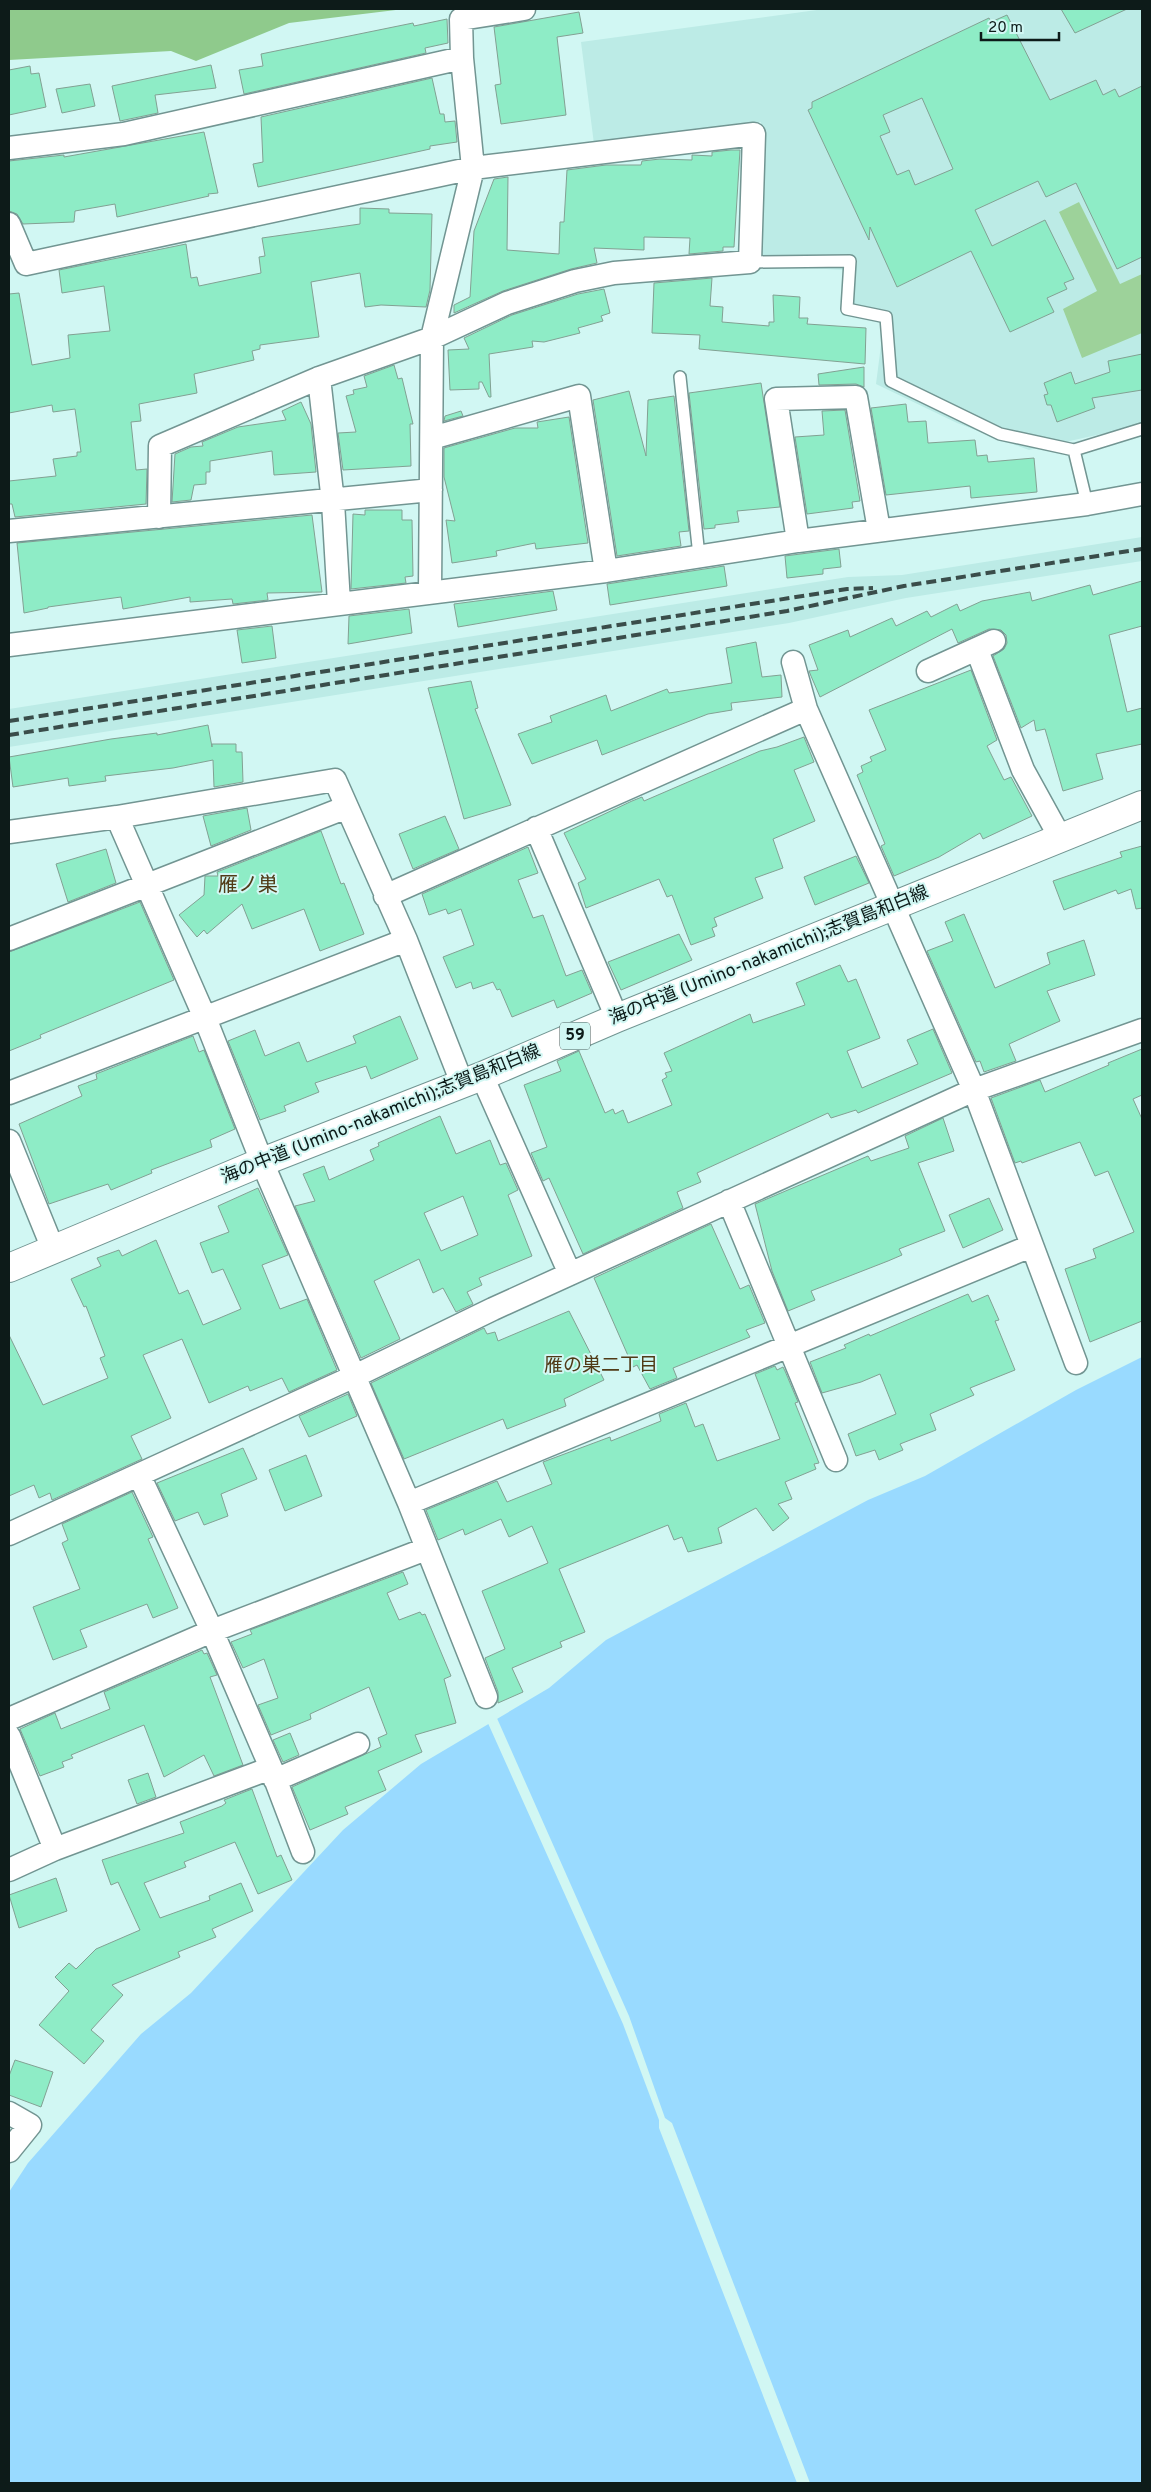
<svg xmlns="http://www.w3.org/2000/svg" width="1151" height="2492" font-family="Overpass,'Noto Sans JP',sans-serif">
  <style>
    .built { fill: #bcebe6 }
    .green { fill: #9dd29a }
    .forest { fill: #8fca8c }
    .water { fill: #99daff }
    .pier { fill: #d1f7f3 }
    .building { fill: #8eecc6; stroke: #82a193; fill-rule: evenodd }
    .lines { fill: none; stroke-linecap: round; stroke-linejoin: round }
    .service-casing { stroke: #729592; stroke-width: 14 }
    .minor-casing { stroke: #729592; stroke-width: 25 }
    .primary-casing { stroke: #729592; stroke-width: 30 }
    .service { stroke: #fff; stroke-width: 11 }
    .minor { stroke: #fff; stroke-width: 22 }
    .primary { stroke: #fff; stroke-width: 28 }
    .rail { stroke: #3a4d4a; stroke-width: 4; stroke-dasharray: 10 5; stroke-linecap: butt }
    .labels { text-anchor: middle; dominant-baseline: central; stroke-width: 4; stroke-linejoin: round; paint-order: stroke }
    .shield { fill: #d1f7f3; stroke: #485d5a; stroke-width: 1 }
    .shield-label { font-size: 16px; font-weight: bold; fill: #0d1b19 }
    .street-label { font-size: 18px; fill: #0d1b19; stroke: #d1f7f3 }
    .neighbourhood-label { font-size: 19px; fill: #503a16; stroke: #d1f7f3 }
    .quarter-label { font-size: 20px; fill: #503a16; stroke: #d1f7f3 }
  </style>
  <rect width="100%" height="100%" fill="#d1f7f3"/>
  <path class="built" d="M824,9h318v416l-113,25 -72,-27 -81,-39 8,-62 -42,-7 2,-45 -89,-5 6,-143 -167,22 -13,-102z
    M1142,537v24l-236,37 -117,25 -780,124v-38l839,-132 54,-2z"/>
  <path class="green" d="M1079,202l41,82 22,-10v59l-60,25 -19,-49 34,-18 -38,-79z"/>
  <path class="forest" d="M9,9h395l-115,14 -93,38 -25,-10 -162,9z"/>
  <path class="water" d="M1142,1357v1126h-1133v-291l19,-29 113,-129 50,-41 152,-163 78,-66 128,-76 57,-48 262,-140 57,-24 151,-86z"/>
  <path class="pier" d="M496,1716l133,300 36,102 7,5 138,360h-13l-138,-355v-8l-36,-96 -136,-303z"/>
  <path class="building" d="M1061,9h66l-52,24z
    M579,12l4,21 -26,4 9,78 -65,9 -6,-39 6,-1 -7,-57z
    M1007,15l43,85 46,-20 7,15 12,-6 4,8 23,-11v171l-25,12 -41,-86 -30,14 -8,-16 -63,29 17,36 53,-26 29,59 -10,4 3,6 -20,9 7,14 -44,20 -39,-81 -74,36 -27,-60 -1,13 -61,-130 4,-2v-6l177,-84 2,4zM922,98l31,71 -38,16 -6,-15 -12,5 -17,-39 10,-4 -7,-17z
    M447,19l1,24 -23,5 1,5 -182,41 -5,-24 24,-4 -2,-12 152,-31 1,3z
    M211,65l5,23 -61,7 3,18 -38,8 -8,-35z
    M30,66l1,8 8,-1 7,34 -37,8v-45z
    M432,78l8,36h4l1,8 10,-1 2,21 -27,4v3l-172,38 -5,-23 10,-2 -2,-45z
    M90,84l5,22 -33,7 -6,-24z
    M204,132l14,61 -10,1 1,2 -92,21 -2,-13 -40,7 -1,11 -51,2 -6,-10 -8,-3v-50l55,-6v2z
    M731,150h9l-6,97h-11v4l-34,3 1,-16 -46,-1v13l-50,-2 3,15 -26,6 -68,22 -49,22v-8l16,-8 4,-66 20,-52 14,-2 -1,73 52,4 1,-32h4l3,-52 39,-5h35l1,-4 18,-2 32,1v-5l20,1v-4z
    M360,208l29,1v4l43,1 -2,76 -4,17 -45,-2 -16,2 -5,-34 -49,9 8,55 -59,8v4l-8,2 2,9 -60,14 3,19 -58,11 2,17 -10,1 5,48 11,-1 -1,35 -131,13 -3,-13h-3v-23l47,-5 -3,-17 24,-3v-4h4l-6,-43 -22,3 -1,-7 -43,8v-119l10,-1 13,72 38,-7 -2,-23 42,-4 -6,-45 -42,7 -3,-23 127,-26 5,34 6,-1 2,9 62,-13 -2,-16 6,-1 -3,-18 98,-14z
    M712,278l-2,28 13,1 -1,15 47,4v-4h5l-1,-27 27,2 -1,21h9l-1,6 59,4 -1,36 -166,-15 1,-14 -48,-2 2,-50z
    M604,289l6,24 -9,3 2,5 -25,7 2,5 -36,9 -12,-1 1,6 -44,7 2,43h-2l-7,-15h-3v7l-29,1 -2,-40 21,-1 -5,-11 48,-23 66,-21z
    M1142,354v36l-50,8 3,10 -38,14 -6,-17h-4l-3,-10 4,-1 -4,-11 27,-11 4,12 35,-12 -2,-11z
    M394,365l4,14 4,-1 11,46h-3l1,42 -68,4 -5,-37 18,-1 -10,-36 8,-2 -1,-4 14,-3 -3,-11z
    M864,367v20l-8,-3 -37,1 -1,-11z
    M761,383l19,124 -43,4 2,11 -24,3v3l-11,1 -15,-136z
    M629,391l17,65 2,-56 26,-4 15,135 -10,1 2,14 -64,10 -24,-156z
    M301,402l10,22 5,48 -42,3 -2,-24 -62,10v11h-4v12l-12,1 -3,15 -19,2 3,-48 16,-7 12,-1 -1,-4 36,-15 48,-7 -4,-9z
    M906,404l2,18 18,-1 2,22 47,-3 2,16 10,-1 1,7 46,-4 3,34 -66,6 -1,-12 -84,9 -15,-87z
    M845,410l15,91 -8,1 1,6 -46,6 -12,-77 29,-2 -2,-24z
    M461,411l2,5 -19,5 1,-5z
    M569,417l19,126 -52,6 -1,-6 -39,8 1,5 -45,7 -6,-43 9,1 -11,-44v-29l71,-20h23l-1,-6z
    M365,510h37v10h10l1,56 -8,1 1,6 -55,6 2,-75 12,1z
    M312,515l10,77 -55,1 1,7 -35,4 -1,-5 -42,3v-5l-67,12 -2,-12 -73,10v1l-24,5 -7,-70z
    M839,549l2,18 -18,2v5l-36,4 -2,-22z
    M724,566l3,20 -117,19 -3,-21z
    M1142,581v45l-33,9 18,77 15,-4v36l-46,10 7,25 -40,12 -18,-62 -9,2 -2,-11 -13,8 -28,-72 11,-7 3,-6 -1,-8 -5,-5 -12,-1 -31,14 -6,-14 -132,68 -9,-21 -2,-5 9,-1 -9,-25 39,-15 2,7 42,-19 4,8 31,-15 4,6 26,-13 3,7 22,-10 48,-9 2,9 58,-16 3,10z
    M553,591l4,19 -99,17 -4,-23z
    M409,609l3,24 -64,11 1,-28z
    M272,626l4,32 -34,5 -5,-33z
    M756,642l6,35 19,-2 1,22 -51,6 1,7 -24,4 -106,41 -5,-15 -65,24 -14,-30 34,-12 -2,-6 56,-21 5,16 56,-22 2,4 63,-10 -6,-35z
    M971,670l26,70 -10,6 17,34 7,-3 21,39 -49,23 -3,-6 -41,24 -45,19 -13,-30 4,-2 -28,-69 6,-3 -2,-6 11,-5 -2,-4 16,-7 -17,-40z
    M471,681l7,27 -3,1 36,96 -47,14 -36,-131z
    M208,725l4,22v-3h24v8h6l1,30 -29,5 -1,-27 -40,8 -68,8 1,5 -37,5 -1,-8 -55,9 -4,-30 102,-18 46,-6v2z
    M804,737l10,25 -20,8 21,51 -42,18 10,29 -28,10 8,20 -49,20 3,8 -5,2 3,8 -24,9 -19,-50 -5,2 -8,-18 -73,29 -8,-25 8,-4 -22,-46 68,-32 10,-4 2,4 116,-50 17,-4z
    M247,808l4,22 -40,16 -8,-30z
    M445,816l14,33 -46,20 -14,-35z
    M321,831l20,53 3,-1 20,51 -44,17 -16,-42 -52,20 -10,-25 -35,30 -3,-4 -7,7 -18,-22 25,-20 1,-19h13l-1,-4z
    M1142,846v62l-6,1 -5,-20 -13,5 -2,-4 -52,20 -11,-29 69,-24 -2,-5z
    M528,847l10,26 -20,7 15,38 10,-3 23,61 16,-6 10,23 -35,15 -3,-8 -42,17 -12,-28 -3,1 -4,-8 -20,7 -2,-7 -15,6 -13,-31 31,-12 -13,-36 -13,5 -2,-5 -17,6 -7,-21z
    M106,849l10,34 -48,19 -12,-38z
    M856,856l13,27 -54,22 -11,-28z
    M140,902l34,78 -134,55 1,3 -32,13v-99z
    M964,914l31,74 55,-24 -3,-11 37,-13 11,35 -48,16 13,30 -51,23 7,17 -32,11 -4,-11 -4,1 -49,-111 26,-10 -8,-19z
    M679,934l13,26 -71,30 -13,-28z
    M840,965l8,17 8,-3 24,59 -33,13 15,37 56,-24 -11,-24 26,-11 19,44 -94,40 -2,-3 -25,8 -3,-5 -131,60 4,9 -24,10 6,16 -100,46 -34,-76 -6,3 -12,-28 16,-6 -23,-62 37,-14 -4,-10 22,-10 26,62 8,-4 2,5 8,-4 5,13 44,-18 -10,-25 5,-3 -2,-4 7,-2 -8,-18 86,-39 3,9 52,-18 -9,-22z
    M400,1016l18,43 -47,20 -5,-13 -51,17 4,9 -35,14 2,5 -26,9 -32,-79 27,-11 10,26 34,-14 8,20 49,-19 -3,-7z
    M193,1036l6,16 5,-2 31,79 -25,11 2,7 -61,23 1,3 -41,17 -3,-6 -59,20 -30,-80 63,-28 -4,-10 19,-7 -1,-5z
    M1142,1049v46l-9,4 9,20v202l-52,21 -25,-73 31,-11 -3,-9 41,-17 -26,-61 -13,5 -15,-34 -58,21 -1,-2 -6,2 -24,-65 49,-18 5,12 64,-27 -1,-2z
    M440,1116l16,38 34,-14 10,25 6,-2 12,27 -10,5 24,61 -53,22 3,7 -15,7 6,12 -17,8 -13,-24 -10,5 -14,-34 -45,22 26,58 -39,19 -66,-152 20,-5 -12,-27 21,-8 5,14 45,-20 -4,-10 9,-4 -1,-3zM463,1196l15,39 -37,16 -17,-38z
    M943,1118l11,33 -36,12 27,68 -46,18 3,6 -14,6 -77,30 4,9 -27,11 -16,-40 -17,-67 113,-48 3,5 38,-13 -4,-12z
    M258,1188l30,67 -26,10 18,44 27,-10 30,71 -48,22 -7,-14 -32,13 -2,-5 -39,17 -27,-64 -39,16 28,63 -40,18 11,23 -90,41 -2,-7 -11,5 -5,-13 -25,11v-161l34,70 65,-27 -8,-20 5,-2 -19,-50 -2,1 -13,-28 30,-13 -4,-8 22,-8 3,6 34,-16 23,54 9,-4 15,35 38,-16 -18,-40 -11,4 -12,-30 29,-11 -11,-26z
    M989,1198l14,32 -40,18 -14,-33z
    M711,1224l29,65 9,-4 16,38 -19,7 4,7 -77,31 4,10 -27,11 -13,-24 -4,2 -39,-89z
    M968,1294l4,8 16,-7 11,25 -4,1 20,49 -45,18 4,7 -44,19 6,16 -36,14 3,6 -24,10 -4,-10 -19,6 -8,-22 48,-20 -16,-40 -19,8 -39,11 -12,-31 36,-14 -2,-3 25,-11 1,2z
    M569,1311l35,69 -40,19 2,7 -59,23 -4,-10 -99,40 -33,-76 113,-55 3,6 8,-2 3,9z
    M775,1366l2,4 6,-3 2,4 13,31 -3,1 24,60 -5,1 2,5 -31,13 7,17 -14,5 11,14 -16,13 -17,-23 -38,20 4,15 -34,9 -6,-15 -8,3 -6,-15 -109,44 26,63 -25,10 2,5 -50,21 11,24 -25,11v-11l-13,-34 20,-9 -23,-58 66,-28 -16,-37 -23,11 -8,-18 -36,16 -2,-6 -25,11 -12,-30 71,-29 10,21 45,-18 -9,-22 67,-25 1,4 50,-20 -2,-7 27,-11 9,24 8,-3 14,37 63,-22 -25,-65z
    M348,1394l9,22 -48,21 -10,-21z
    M243,1448l14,31 -36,15 7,22 -24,9 -6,-13 -23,9 -18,-38z
    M306,1455l16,41 -37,15 -16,-41z
    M132,1492l21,45 -5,2 30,69 -25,10 -6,-14 -67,26 7,17 -34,13 -20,-53 47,-18 -18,-46 6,-3 -6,-16z
    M403,1572l5,12 -21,9 12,27 21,-8 2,3 3,-1 26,62 -7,3 12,44 -41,12 7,17 -44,19 8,19 -41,17 3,7 -38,16 -18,-43 89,-40 -3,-9 9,-4 -18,-47 -59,27 1,5 -40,16 -13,-30 20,-7 -14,-39 -21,9 -12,-26 21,-8 -2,-4z
    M202,1650l2,4 3,-1 10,22 -7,2 33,88 -29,11 -10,-21 -40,22 -20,-52 -73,30 2,3 -11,4 2,5 -24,9 -20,-47 35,-16 6,16 49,-20 -6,-17z
    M290,1733l9,22 -16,7 -10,-22z
    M148,1773l8,24 -19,7 -9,-24z
    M252,1789l25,68 4,-2 11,25 -34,14 -23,-52 -51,20 2,5 -42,16 16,35 50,-18 -1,-4 32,-13 12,28 -41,18 4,8 -38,15 2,5 -68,28 11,10 -32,35 13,11 -20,23 -45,-39 30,-34 -14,-14 14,-14 7,6 20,-20 44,-19 -22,-48 -7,3 -9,-25 82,-27 -4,-11 42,-16 4,-3 -2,-3z
    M56,1878l11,33 -48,17 -10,-33z
    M15,2060l38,12 -12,35 -32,-12v-19z"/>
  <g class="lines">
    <g class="service-casing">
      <path id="service" d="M750,262l100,-1 -3,48 39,8 5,64 109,53 74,16 68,-21
        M680,377l19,179
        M1074,450l13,54"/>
    </g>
    <g class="minor-casing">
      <path id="minor" d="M462,58l-1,-39 63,-10
        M9,148l115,-14 338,-76 11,110 -41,170 -2,254
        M9,224l17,40 447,-96 281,-34 -4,128 -136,11 -39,8 -68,22 -75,35 -113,40 -159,68 -1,71
        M319,378l14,124 6,101
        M432,438l147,-42 27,175
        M9,531l422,-41
        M798,541l-22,-142 80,-2 23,133
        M9,645l597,-74 192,-30 289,-37 55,-10
        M977,650l46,120 38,69
        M793,662l13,47 168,381 102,273
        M928,671l66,-30
        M117,817l88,201 57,144 147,341 77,194
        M536,828l81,190
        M9,832l108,-15 218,-37 71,160 56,143
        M385,896l421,-187
        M9,939l338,-132
        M482,1076l88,198
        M9,1093l397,-153
        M9,1141l44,108
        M729,1201l107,259
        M409,1503l622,-257
        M9,1534l346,-158 138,-67 481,-219 168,-60
        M9,1719l203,-88 214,-82
        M9,1736l46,113
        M271,1768l32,84
        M275,1780l83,-36
        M9,1870l46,-21 216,-81 -59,-137 -73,-156
        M9,2113l21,12 -21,26"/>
    </g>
    <g class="primary-casing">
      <path id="primary" d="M9,1268l253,-106 220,-86 135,-58 525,-213"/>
    </g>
    <use href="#service" class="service"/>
    <use href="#minor" class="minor"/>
    <use href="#primary" class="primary"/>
    <path class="rail" d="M9,721l838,-132 26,-1
      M9,735l778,-124 117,-25 238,-37"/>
  </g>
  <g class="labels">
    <rect class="shield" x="560" y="1022.5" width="30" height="27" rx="4"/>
    <g class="shield-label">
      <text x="575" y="1036">59</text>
    </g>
    <g class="street-label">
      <text transform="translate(769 956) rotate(-22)">海の中道 (Umino-nakamichi);志賀島和白線</text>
      <text transform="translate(381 1115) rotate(-22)">海の中道 (Umino-nakamichi);志賀島和白線</text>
    </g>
    <g class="neighbourhood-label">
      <text x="601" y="1366">雁の巣二丁目</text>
    </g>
    <g class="quarter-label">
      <text x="248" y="886">雁ノ巣</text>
    </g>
  </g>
  <rect width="1151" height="2492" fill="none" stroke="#0d1b19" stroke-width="20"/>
  <path d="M981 32v8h78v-8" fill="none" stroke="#0d1b19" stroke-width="2.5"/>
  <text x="988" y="32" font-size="15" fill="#0d1b19" stroke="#d1f7f3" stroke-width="4" paint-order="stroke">20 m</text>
</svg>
